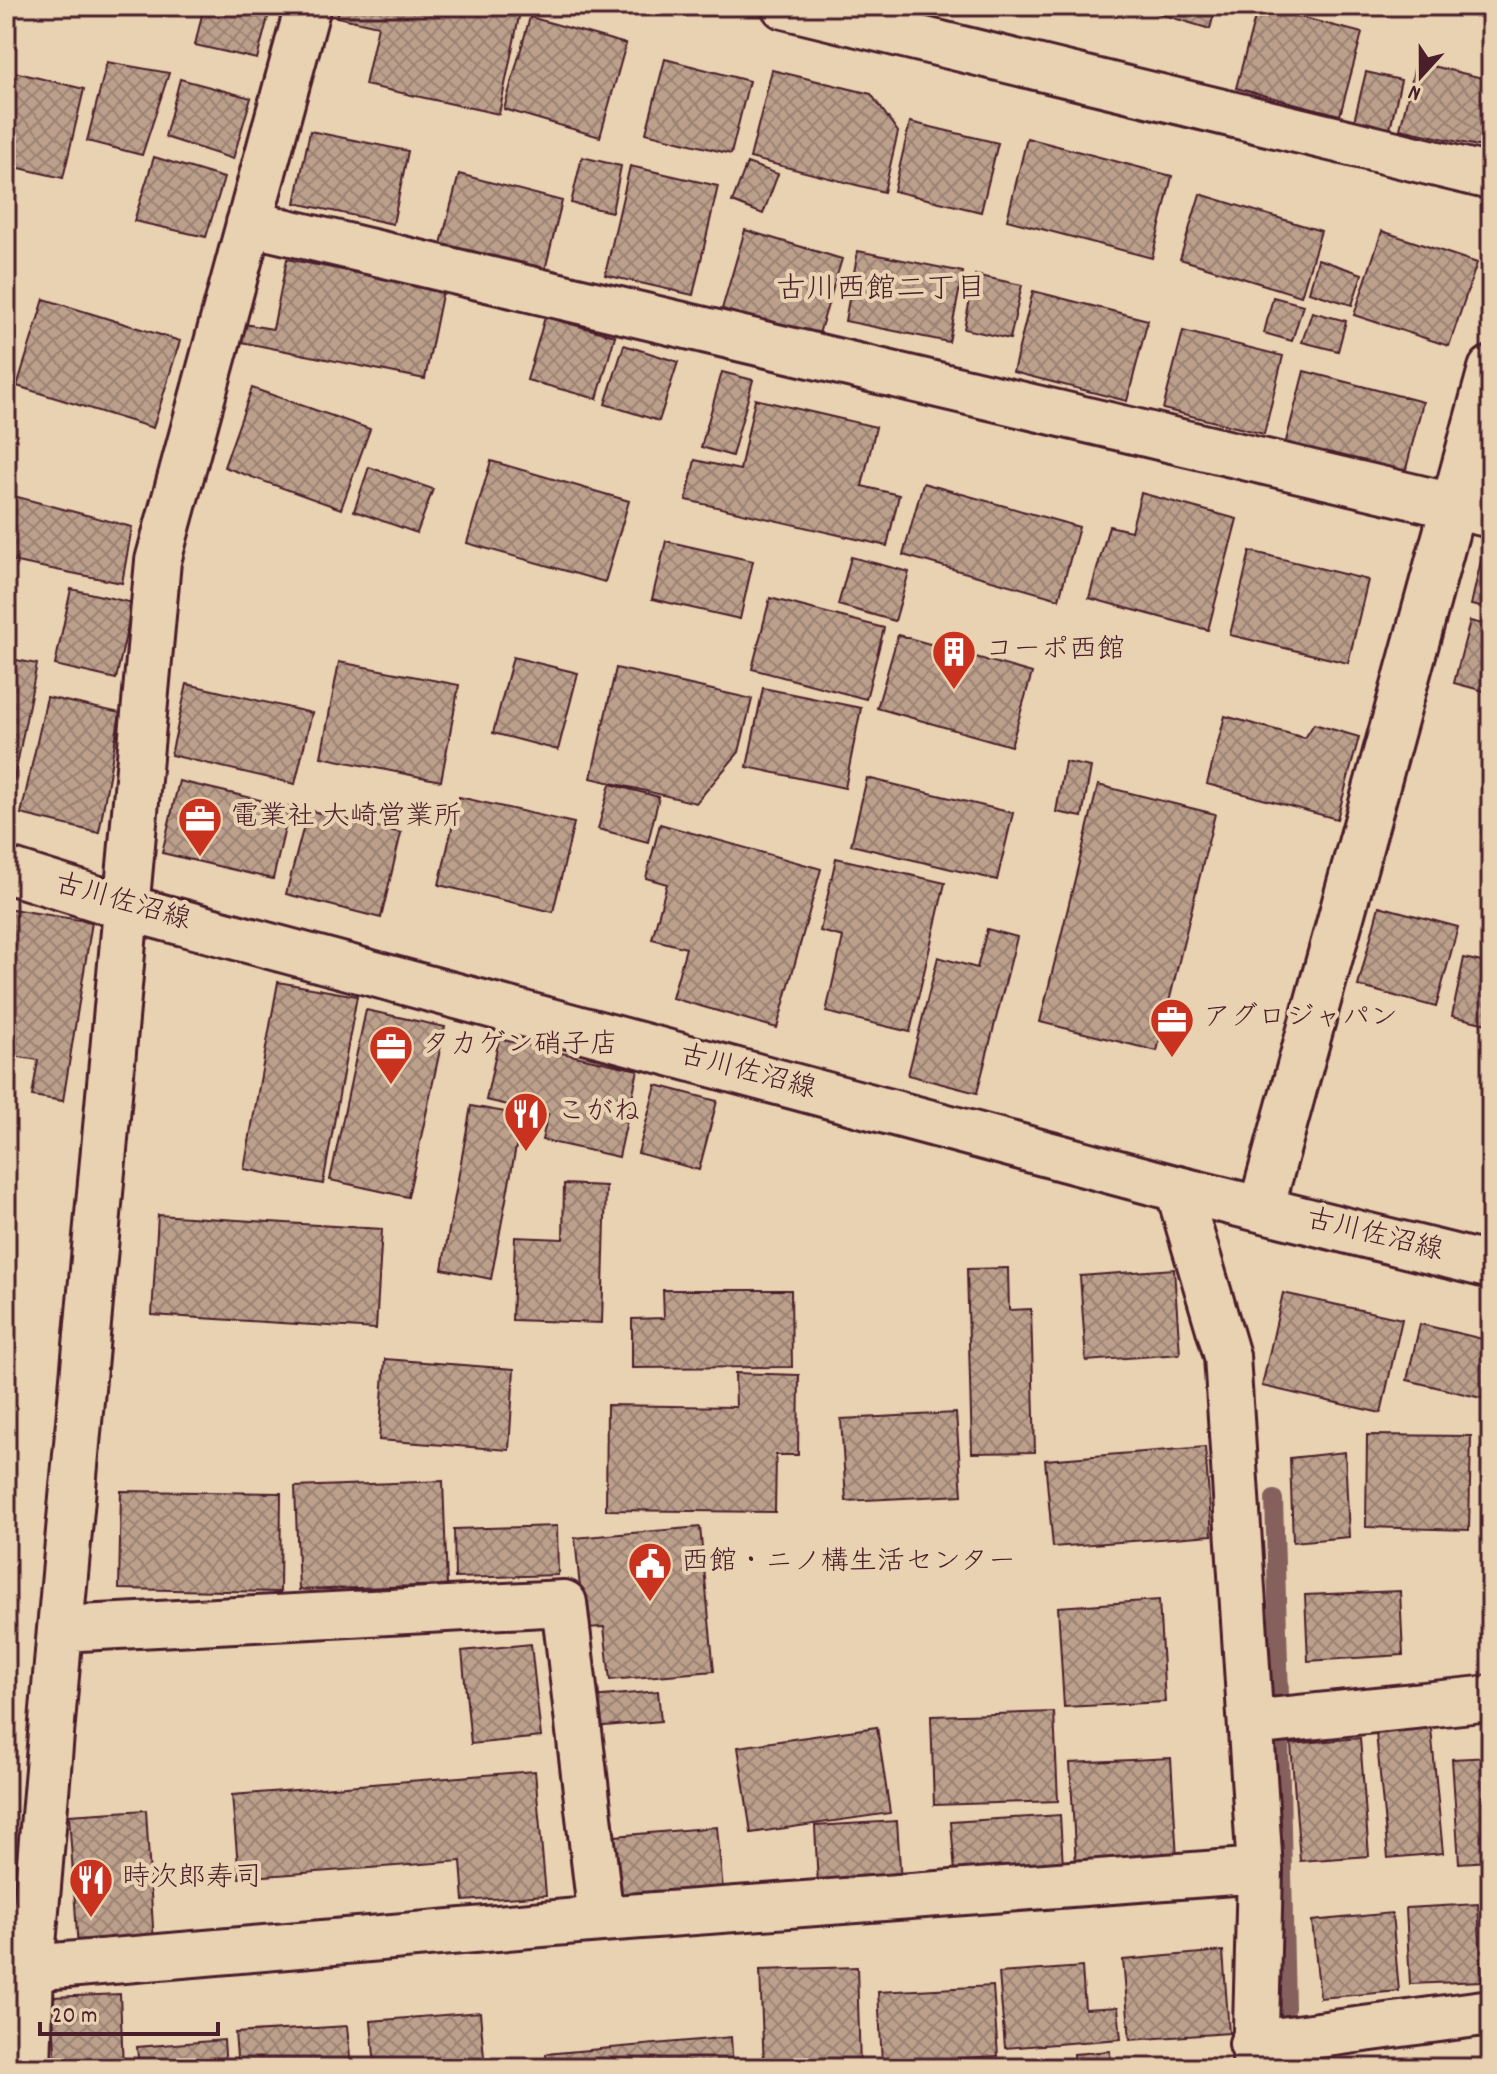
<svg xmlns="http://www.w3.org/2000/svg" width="1497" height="2074" font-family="Dekko,'Klee One',sans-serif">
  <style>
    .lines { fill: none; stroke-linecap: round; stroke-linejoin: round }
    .stream { stroke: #85615d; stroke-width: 18 }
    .building { fill: url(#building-cross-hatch); stroke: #4a1f2b; stroke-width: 2 }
    .street-casing { stroke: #4a1f2b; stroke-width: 50 }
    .primary-casing { stroke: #4a1f2b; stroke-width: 50 }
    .street { stroke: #e9d2b1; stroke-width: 44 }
    .primary { stroke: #e9d2b1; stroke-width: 44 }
    .labels { text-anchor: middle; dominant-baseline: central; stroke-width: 8; stroke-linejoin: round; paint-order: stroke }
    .poi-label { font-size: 28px; fill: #4a1f2b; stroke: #e9d2b1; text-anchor: start }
    .street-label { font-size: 28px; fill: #4a1f2b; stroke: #e9d2b1 }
    .neighbourhood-label { font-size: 30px; fill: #4a1f2b; stroke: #e9d2b1 }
  </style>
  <defs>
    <pattern id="building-cross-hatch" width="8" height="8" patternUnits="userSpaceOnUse" patternTransform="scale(2)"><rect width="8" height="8" fill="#bca08c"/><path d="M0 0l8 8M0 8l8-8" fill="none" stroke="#9b8273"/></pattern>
  </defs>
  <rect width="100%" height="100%" fill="#e9d2b1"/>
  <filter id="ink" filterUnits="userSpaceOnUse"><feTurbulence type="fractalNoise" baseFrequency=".0125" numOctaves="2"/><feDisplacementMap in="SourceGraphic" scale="16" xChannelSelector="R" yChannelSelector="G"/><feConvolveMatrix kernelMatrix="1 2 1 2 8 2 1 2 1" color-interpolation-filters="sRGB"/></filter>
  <g filter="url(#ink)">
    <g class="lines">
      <path class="stream" d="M1274,1499l6,197
        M1280,1739l6,269"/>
    </g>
    <path class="building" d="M204,6h67l-14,53 -62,-14z
      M340,6h151l29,6 -21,102 -134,-29 13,-59 -41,-9z
      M1134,6h82l-6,23z
      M1258,6l104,27 -22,82 -104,-27z
      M530,17l96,27 -26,93 -96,-28z
      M665,59l84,22 -18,73 -85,-21z
      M107,62l62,11 -27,82 -55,-14z
      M1416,62l75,18v30l-9,37 -82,-18z
      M6,70l78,19 -21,89 -57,-13z
      M772,70l99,24 27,38 -14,60 -134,-34z
      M1366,72l35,8 -11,49 -36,-8z
      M180,79l71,19 -18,61 -68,-22z
      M910,122l88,21 -17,69 -87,-21z
      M310,131l98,20 -15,73 -98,-21z
      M1027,138l145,38 -20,82 -145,-38z
      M154,157l70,21 -18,59 -72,-16z
      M582,157l39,9 -9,46 -41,-9z
      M747,163l31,11 -15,40 -31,-12z
      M630,166l88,20 -25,109 -88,-20z
      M459,174l103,27 -17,69 -104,-26z
      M1200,194l121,37 -20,65 -121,-37z
      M745,230l97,29 -24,78 -96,-28z
      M1382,231l95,32 -28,83 -95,-31z
      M858,251l105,21 -14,70 -104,-21z
      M287,259l156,31 -18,89 -184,-37 3,-18 29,5z
      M1318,259l44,15 -10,31 -43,-13z
      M975,275l47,10 -12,54 -46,-10z
      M1033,291l115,29 -21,81 -114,-29z
      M1273,297l30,8 -11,36 -28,-8z
      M44,299l136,42 -27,87 -136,-42z
      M1312,312l34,9 -8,30 -36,-9z
      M545,317l70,19 -18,63 -70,-19z
      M1183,331l100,25 -19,78 -101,-25z
      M624,345l54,17 -19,59 -54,-17z
      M6,355l9,1 -9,61z
      M1304,371l119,31 -19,75 -119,-32z
      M722,372l31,8 -21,76 -31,-9z
      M252,388l118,41 -29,80 -117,-42z
      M755,399l121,28 -14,59 37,9 -12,51 -201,-46 9,-40 45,10z
      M491,461l138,40 -24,81 -138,-39z
      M369,467l64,22 -16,44 -63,-22z
      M923,483l156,44 -20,72 -156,-44z
      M1141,493l96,26 -29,111 -119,-32 20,-72 22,5z
      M6,494l126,33 -10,56 -116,-23z
      M666,541l87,20 -13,58 -88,-20z
      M1485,543l6,1v65l-20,-4z
      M1250,551l118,29 -20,83 -118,-28z
      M851,557l58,15 -14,49 -57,-16z
      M71,589l62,14 -17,76 -61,-14z
      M770,598l114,30 -18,71 -114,-30z
      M1470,621l21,5v67l-37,-10z
      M898,635l134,38 -21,73 -134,-38z
      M513,657l65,16 -20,77 -65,-17z
      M6,658l31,6 -26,131 -5,-1z
      M339,662l120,23 -18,96 -120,-24z
      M616,668l136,31 -13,53 -43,51 -105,-25z
      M187,684l125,29 -17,71 -124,-29z
      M763,688l98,20 -16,80 -98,-21z
      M47,697l73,16 -21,120 -78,-19z
      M1225,716l80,22 9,-14 45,13 -22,82 -130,-35z
      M1065,762l26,5 -9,50 -26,-5z
      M867,778l146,35 -16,67 -146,-35z
      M179,781l111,26 -17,72 -111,-26z
      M610,784l49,13 -11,45 -50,-13z
      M1098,785l117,29 -58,237 -117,-29z
      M1491,794v42l-10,-3z
      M459,797l115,26 -21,89 -114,-27z
      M308,810l93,23 -20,85 -95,-24z
      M660,824l161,45 -44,159 -105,-30 14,-50 -34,-9 15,-55 -21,-6z
      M836,858l109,25 -35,149 -84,-20 17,-75 -23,-6z
      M1379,906l79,21 -22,80 -78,-21z
      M6,908l86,14 -29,179 -31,-5 6,-36 -32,-5z
      M987,929l30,8 -40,156 -69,-18 30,-118 39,11z
      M1464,958l27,6v61l-39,-9z
      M278,982l79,14 -34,188 -79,-15z
      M366,1010l79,17 -37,170 -78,-17z
      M499,1039l139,31 -19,87 -77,-17 6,-26 -62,-14z
      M656,1085l61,16 -18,69 -61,-17z
      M471,1106l51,9 -31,164 -49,-10z
      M564,1184l42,2 -4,137 -90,-3 3,-83 48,2z
      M158,1215l224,14 -6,100 -224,-14z
      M1008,1268l1,42 22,-1 4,143 -63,1 -5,-184z
      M1174,1269l6,85 -94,7 -6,-85z
      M663,1290h128l1,77 -160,1v-49l32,-1z
      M1283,1293l119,26 -21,94 -119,-27z
      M1420,1324l71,17 -2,59 -82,-20z
      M385,1359l129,10 -5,81 -130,-10z
      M735,1373l64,2 -1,80h-22l-1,57 -169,-2 1,-105 129,2z
      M956,1413l6,82 -116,6 -5,-82z
      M1367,1435l104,1 -2,94 -103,-3z
      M1205,1447l7,88 -159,12 -8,-87z
      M1345,1452l4,85 -56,5 -3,-84z
      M443,1481l4,104 -148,5 -4,-103z
      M121,1491l160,2 -1,99 -161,-3z
      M557,1526l1,49 -103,3 -1,-49z
      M700,1527l14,144 -104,9 -6,-53 -20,1 -9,-90z
      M1400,1591l3,64 -95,6 -3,-66z
      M1159,1600l6,102 -101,5 -6,-100z
      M531,1644l10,93 -70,7 -9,-93z
      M658,1691l3,30 -67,6 -2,-30z
      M1054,1712l4,89 -124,4 -3,-89z
      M877,1727l13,86 -139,20 -13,-86z
      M1431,1728l12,125 -55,5 -12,-125z
      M1360,1738l9,118 -69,5 -9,-117z
      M1491,1757v104l-32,2 -7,-104z
      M1171,1758l6,101 -101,6 -6,-102z
      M535,1771l11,124 -82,6 -3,-40 -222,17 -7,-83z
      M146,1810l8,134 -76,5 -9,-134z
      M1060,1815l3,51 -108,7 -4,-51z
      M897,1821l4,62 -83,4 -3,-61z
      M717,1827l6,63 -112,10 -7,-63z
      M1478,1904l4,77 -72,3 -4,-76z
      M1392,1913l7,78 -79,7 -8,-77z
      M1223,1951l6,82 -99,7 -7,-80z
      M857,1967l3,99 -96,2 -4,-98z
      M1082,1967l3,42 33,-2 3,32 -116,9 -6,-75z
      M993,1986l5,70 -116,7 -4,-71z
      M120,1994l3,74h-67l-4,-71z
      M480,2012l5,56h-110l-4,-47z
      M347,2026l4,42h-113l-3,-35z
      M731,2037l2,31h-186l-1,-14z
      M224,2040l2,28h-87l-2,-21z
      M1110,2051l1,17h-36l-1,-14z"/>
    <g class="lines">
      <g class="street-casing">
        <path id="street" d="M784,6l707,171
          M249,223l1242,292
          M1178,1189l49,167 33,514 -5,198
          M1261,1209l230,-840
          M60,1629l504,-26 37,316
          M1251,1723l240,-25
          M31,1968l570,-49 659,-49
          M1252,2044l239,-32
          M28,2068l3,-100 29,-339 98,-1068 150,-555"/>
      </g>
      <g class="primary-casing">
        <path id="primary" d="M6,870l118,37 1054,282 313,77"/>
      </g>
      <use href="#street" class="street"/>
      <use href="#primary" class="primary"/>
    </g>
  </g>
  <defs>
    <g id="building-pin" transform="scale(2.3)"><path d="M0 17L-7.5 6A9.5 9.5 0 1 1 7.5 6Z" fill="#c8321e" stroke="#e9d2b1"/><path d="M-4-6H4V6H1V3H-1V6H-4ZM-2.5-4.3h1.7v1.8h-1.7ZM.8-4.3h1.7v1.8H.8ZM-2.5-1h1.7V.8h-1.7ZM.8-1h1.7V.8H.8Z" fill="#fff"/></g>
    <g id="office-pin" transform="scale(2.3)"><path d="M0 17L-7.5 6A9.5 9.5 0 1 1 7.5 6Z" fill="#c8321e" stroke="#e9d2b1"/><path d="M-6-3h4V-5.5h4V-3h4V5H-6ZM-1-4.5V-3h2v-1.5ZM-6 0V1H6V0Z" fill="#fff"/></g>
    <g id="restaurant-pin" transform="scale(2.3)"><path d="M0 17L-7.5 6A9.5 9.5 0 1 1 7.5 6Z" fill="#c8321e" stroke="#e9d2b1"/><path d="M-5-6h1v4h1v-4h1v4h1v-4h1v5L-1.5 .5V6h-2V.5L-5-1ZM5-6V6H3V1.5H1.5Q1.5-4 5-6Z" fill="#fff"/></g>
    <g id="civic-pin" transform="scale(2.3)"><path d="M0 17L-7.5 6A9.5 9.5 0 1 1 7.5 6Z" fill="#c8321e" stroke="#e9d2b1"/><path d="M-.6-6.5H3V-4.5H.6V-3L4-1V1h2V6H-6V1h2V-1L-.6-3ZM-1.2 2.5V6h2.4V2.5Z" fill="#fff"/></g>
  </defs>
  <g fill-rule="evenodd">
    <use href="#building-pin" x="954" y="652"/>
    <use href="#office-pin" x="200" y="819"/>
    <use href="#office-pin" x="1172" y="1020"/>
    <use href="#office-pin" x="391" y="1047"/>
    <use href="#restaurant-pin" x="526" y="1114"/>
    <use href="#civic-pin" x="650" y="1564"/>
    <use href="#restaurant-pin" x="91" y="1880"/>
  </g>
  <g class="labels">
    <g class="poi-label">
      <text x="985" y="652">コーポ西館</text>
      <text x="231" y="819">電業社 大崎営業所</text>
      <text x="1203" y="1020">アグロジャパン</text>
      <text x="422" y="1047">タカゲン硝子店</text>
      <text x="557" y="1114">こがね</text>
      <text x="681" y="1564">西館・ニノ構生活センター</text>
      <text x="122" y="1880">時次郎寿司</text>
    </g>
    <g class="street-label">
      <text transform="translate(122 904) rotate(16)">古川佐沼線</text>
      <text transform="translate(747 1074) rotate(15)">古川佐沼線</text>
      <text transform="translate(1374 1237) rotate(14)">古川佐沼線</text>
    </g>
    <g class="neighbourhood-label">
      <text x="881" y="291">古川西館二丁目</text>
    </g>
  </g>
  <rect width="1497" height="2074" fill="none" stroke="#e9d2b1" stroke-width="32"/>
  <rect x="16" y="16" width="1465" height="2042" fill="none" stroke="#4a1f2b" stroke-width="3" filter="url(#ink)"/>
  <g transform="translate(1421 76) rotate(201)" stroke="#e9d2b1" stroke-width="6" paint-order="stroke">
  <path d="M0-6L14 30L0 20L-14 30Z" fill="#4a1f2b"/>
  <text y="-12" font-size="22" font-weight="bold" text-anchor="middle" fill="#4a1f2b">N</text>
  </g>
  <path d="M40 2022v12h178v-12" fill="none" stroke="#4a1f2b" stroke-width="4"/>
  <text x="52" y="2022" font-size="24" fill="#4a1f2b" stroke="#e9d2b1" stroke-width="6" paint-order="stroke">20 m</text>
</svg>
